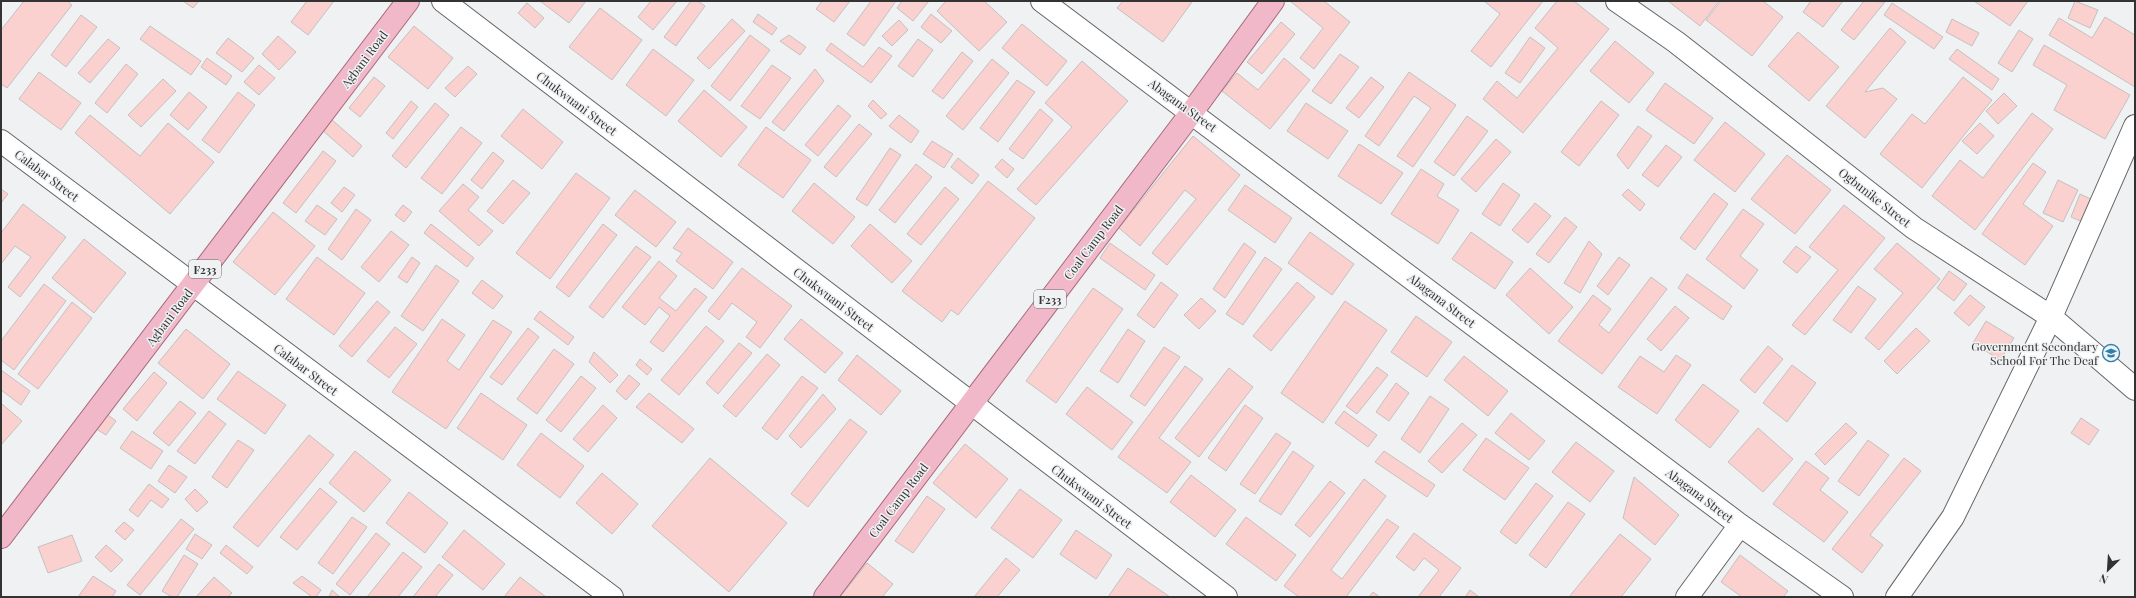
<svg xmlns="http://www.w3.org/2000/svg" width="2136" height="598" font-family="'Playfair Display',serif">
  <style>
    .building { fill: #fad1ce; stroke: #c4c1c0 }
    .lines { fill: none; stroke-linecap: round; stroke-linejoin: round }
    .street-casing { stroke: #656668; stroke-width: 24 }
    .primary-casing { stroke: #a76a7c; stroke-width: 24 }
    .street { stroke: #fff; stroke-width: 22 }
    .primary { stroke: #f0b8c8; stroke-width: 22 }
    .labels { text-anchor: middle; dominant-baseline: central; stroke-width: 3; stroke-linejoin: round; paint-order: stroke }
    .shield { fill: #f0f1f3; stroke: #6c6c6d; stroke-width: 1 }
    .shield-label { font-size: 11px; font-weight: bold; fill: #333334 }
    .street-label { font-size: 12px; fill: #333334; stroke: #f0f1f3 }
    .poi-label { font-size: 12px; fill: #333334; stroke: #f0f1f3; text-anchor: end }
  </style>
  <rect width="100%" height="100%" fill="#f0f1f3"/>
  <path class="building" d="M24,1h43l5,4 -65,83 -6,-4v-54z
    M183,1h16l-6,7z
    M307,1h27l-26,34 -17,-13z
    M540,1h46l-17,22z
    M651,1h26l-24,29 -15,-13z
    M691,1h7l7,5 -29,40 -12,-9z
    M822,1h28l-16,21 -18,-13z
    M871,1h25l-32,45 -17,-12z
    M902,1h27l-16,20 -16,-13z
    M946,1h38l23,21 -28,29 -42,-40z
    M1123,1h67l2,1 -29,40 -46,-34z
    M1290,1h34l26,21 -36,47 -14,-11 23,-30z
    M1484,1h59l-52,66 -20,-16 29,-37z
    M1557,1h17l35,28 -86,104 -40,-34 14,-18 20,17 41,-50 -23,-20z
    M1668,1h51l-19,25z
    M1721,1h42l20,16 -31,39 -46,-36z
    M1811,1h32l-20,26 -20,-15z
    M1864,1l21,1 -31,38 -13,-10z
    M1974,1h54l-18,25z
    M2075,1l23,9 -8,18 -22,-10z
    M527,3l17,15 -9,10 -17,-15z
    M1892,3l51,34 -9,12 -50,-34z
    M600,8l42,32 -30,40 -43,-33z
    M758,14l19,14 -5,7 -19,-13z
    M931,14l21,17 -11,12 -20,-16z
    M81,15l16,12 -31,40 -15,-12z
    M2105,17l30,18v52l-86,-52 10,-17 33,20z
    M732,19l13,12 -36,38 -12,-11z
    M1952,19l27,14 -7,13 -26,-14z
    M899,20l9,10 -16,16 -10,-10z
    M1281,22l14,12 -33,40 -15,-12z
    M1022,24l45,37 -20,25 -45,-38z
    M150,26l51,35 -10,14 -51,-36z
    M414,26l39,32 -25,31 -40,-32z
    M1890,28l16,14 -41,50 18,-4 14,11 -32,39 -39,-32z
    M2019,30l14,9 -21,33 -14,-9z
    M1798,32l41,35 -30,34 -41,-35z
    M750,35l20,15 -40,51 -19,-15z
    M789,35l17,12 -6,8 -20,-14z
    M278,36l18,16 -17,18 -17,-16z
    M1530,37l15,11 -25,35 -15,-10z
    M228,38l26,20 -12,14 -26,-19z
    M108,39l12,9 -30,35 -12,-10z
    M918,39l15,11 -20,27 -15,-11z
    M1615,41l39,32 -25,30 -39,-32z
    M831,43l32,24 16,-20 13,9 -21,27 -45,-33z
    M2044,45l86,50 -25,44 -51,-29 13,-25 -34,-20z
    M653,49l41,31 -28,36 -40,-31z
    M1957,49l42,30 -7,11 -43,-31z
    M962,52l11,9 -30,38 -11,-8z
    M1340,54l19,13 -28,37 -19,-13z
    M207,58l25,18 -6,9 -25,-18z
    M1284,58l26,22 -40,49 -48,-38 15,-18 21,17z
    M992,59l17,14 -46,57 -17,-14z
    M1082,61l46,40 -92,104 -19,-16 55,-62 -27,-24z
    M126,64l12,10 -31,39 -12,-10z
    M259,65l16,13 -16,17 -15,-13z
    M772,65l19,13 -31,41 -19,-13z
    M468,66l9,8 -22,23 -10,-9z
    M815,69l9,12 -40,50 -12,-9z
    M39,72l42,31 -20,27 -42,-31z
    M1409,72l47,33 -43,62 -16,-11 34,-48 -17,-12 -35,50 -14,-10z
    M374,77l11,9 -25,31 -11,-9z
    M1371,77l13,10 -25,31 -13,-10z
    M1963,77l29,23 -70,88 -42,-34 32,-40 13,10z
    M163,79l13,12 -35,36 -13,-12z
    M1017,80l18,12 -37,50 -18,-14z
    M1665,83l48,35 -19,26 -48,-34z
    M704,90l43,37 -26,30 -43,-36z
    M189,92l18,15 -19,23 -18,-15z
    M238,92l17,13 -36,48 -17,-13z
    M2004,93l13,13 -19,18 -12,-13z
    M873,100l14,14 -6,5 -13,-13z
    M411,101l7,6 -25,32 -7,-6z
    M1601,101l18,14 -40,51 -18,-14z
    M435,103l14,12 -43,53 -14,-12z
    M1306,103l42,28 -20,28 -41,-28z
    M838,105l13,11 -33,40 -13,-11z
    M523,109l40,33 -21,27 -41,-33z
    M1040,109l13,11 -30,39 -14,-10z
    M2032,113l21,16 -78,101 -43,-34 28,-36 23,18z
    M90,115l50,41 28,-33 46,39 -44,52 -95,-81z
    M899,115l20,16 -8,12 -22,-17z
    M1467,116l21,15 -34,45 -20,-14z
    M331,119l31,27 -9,11 -31,-27z
    M1725,122l40,32 -30,38 -41,-32z
    M1980,123l14,13 -17,18 -15,-13z
    M859,124l13,10 -36,43 -12,-10z
    M1638,126l14,10 -24,33 -11,-14z
    M461,127l21,16 -40,51 -21,-16z
    M766,127l45,33 -28,38 -45,-33z
    M1193,136l47,39 -73,90 -15,-12 44,-54 -11,-9 -45,56 -21,-18z
    M1496,139l15,13 -35,40 -15,-13z
    M932,141l21,13 -9,14 -21,-14z
    M1359,144l44,29 -22,31 -43,-28z
    M1666,145l16,12 -24,30 -16,-12z
    M890,148l11,7 -34,51 -11,-7z
    M323,151l13,10 -40,52 -13,-10z
    M493,152l11,9 -22,28 -11,-9z
    M1787,155l44,35 -36,44 -44,-35z
    M958,158l21,17 -7,9 -21,-17z
    M1002,159l12,10 -7,9 -12,-11z
    M2033,163l13,9 -23,32 30,22 -28,39 -43,-31z
    M916,164l16,13 -37,46 -16,-13z
    M1421,169l23,15 -7,12 22,14 -21,34 -47,-30z
    M576,173l34,25 -60,81 -34,-26z
    M513,180l17,13 -27,31 -16,-13z
    M2058,180l20,10 -15,32 -20,-9z
    M988,181l47,37 -77,97 -7,-5 -9,12 -40,-31z
    M814,183l41,34 -22,27 -41,-33z
    M1503,183l17,12 -20,31 -18,-12z
    M463,184l16,13 -11,13 25,21 -14,15 -40,-35z
    M1245,185l47,33 -17,25 -47,-33z
    M344,187l11,8 -13,17 -11,-9z
    M945,187l14,12 -38,46 -14,-11z
    M1,189l7,5 -7,9z
    M1628,189l17,15 -5,7 -18,-16z
    M635,190l41,32 -20,25 -41,-32z
    M1714,193l14,11 -33,46 -15,-12z
    M2080,194l13,6 -8,23 -14,-6z
    M1535,203l16,13 -23,27 -16,-13z
    M23,204l43,33 -46,60 -12,-10 23,-30 -16,-11 -14,18v-31z
    M317,205l20,14 -12,16 -20,-14z
    M403,205l9,7 -8,10 -9,-7z
    M1844,205l41,33 -80,97 -13,-10 46,-55 -29,-23z
    M356,209l15,11 -29,40 -14,-11z
    M1743,209l21,15 -24,32 18,14 -14,19 -38,-30z
    M273,212l42,34 -40,49 -42,-33z
    M1565,217l12,10 -28,36 -13,-9z
    M431,224l43,34 -7,9 -43,-34z
    M603,224l14,11 -48,62 -13,-10z
    M870,224l42,37 -20,22 -41,-37z
    M688,228l45,34 -20,27 -37,-28 6,-8 -9,-5z
    M391,231l18,14 -30,37 -18,-15z
    M1310,232l44,32 -22,31 -44,-32z
    M1471,232l42,30 -18,27 -43,-30z
    M84,239l42,34 -32,40 -42,-35z
    M1589,241l13,13 -22,39 -16,-10z
    M1110,243l45,32 -10,15 -45,-32z
    M1244,243l12,9 -31,46 -12,-9z
    M1897,243l43,36 -61,71 -14,-12 38,-45 -29,-24z
    M636,246l15,11 -48,61 -14,-11z
    M1796,246l15,11 -14,16 -14,-11z
    M317,257l48,36 -31,42 -48,-36z
    M412,257l8,6 -13,20 -9,-6z
    M1265,257l17,12 -39,56 -17,-11z
    M1619,257l11,8 -22,30 -11,-9z
    M659,261l18,15 -18,22 17,13 19,-23 12,9 -44,55 -13,-10 20,-26 -11,-9 -14,18 -23,-18z
    M436,265l23,16 -36,50 -22,-15z
    M742,268l50,38 -32,42 -14,-11 11,-15 -25,-19 -13,17 -11,-9z
    M1530,268l43,39 -24,27 -43,-39z
    M1949,271l18,13 -13,17 -17,-13z
    M1687,274l45,32 -9,14 -45,-32z
    M1651,277l16,12 -65,85 -44,-33 35,-46 18,14 -12,16 10,8z
    M482,280l21,16 -10,13 -21,-16z
    M1161,282l17,13 -24,33 -17,-13z
    M1297,282l18,15 -44,54 -18,-15z
    M44,284l22,17 -52,69 -13,-10v-19z
    M1858,286l18,13 -25,34 -18,-13z
    M1093,288l30,21 -67,94 -30,-22z
    M1970,295l15,12 -16,19 -15,-13z
    M1201,298l15,13 -17,18 -15,-14z
    M377,301l13,11 -38,45 -13,-11z
    M1345,301l42,29 -64,93 -42,-30z
    M72,302l20,16 -54,71 -20,-15z
    M1675,306l14,12 -28,33 -14,-12z
    M540,311l34,26 -6,8 -34,-26z
    M1416,316l36,26 -25,35 -36,-25z
    M442,319l23,16 -18,26 12,9 34,-50 19,12 -66,97 -54,-37z
    M801,319l42,34 -18,20 -41,-34z
    M1986,321l28,17 -14,22 -27,-17z
    M706,326l18,15 -45,54 -18,-15z
    M395,327l22,17 -28,34 -22,-17z
    M528,328l11,9 -37,48 -12,-8z
    M1916,328l14,13 -33,33 -13,-13z
    M186,329l44,35 -27,35 -45,-36z
    M1128,329l17,12 -27,42 -18,-12z
    M739,343l13,10 -34,41 -12,-11z
    M1768,346l15,13 -28,34 -15,-13z
    M1164,347l16,10 -35,49 -15,-10z
    M554,349l20,15 -37,50 -20,-15z
    M594,352l24,23 -8,8 -21,-21z
    M767,354l13,11 -44,52 -13,-11z
    M857,355l44,36 -20,24 -43,-35z
    M1676,355l15,10 -34,49 -39,-27 22,-31 24,16z
    M1464,356l44,35 -20,25 -44,-36z
    M640,359l12,10 -5,6 -11,-10z
    M1792,365l24,18 -29,39 -24,-19z
    M1185,366l18,13 -44,59 32,24 -24,31 -49,-36z
    M1377,367l11,8 -31,39 -11,-8z
    M1229,368l24,19 -54,70 -24,-19z
    M1,370l29,21 -9,14 -20,-15z
    M238,371l48,34 -21,29 -48,-35z
    M154,372l13,11 -30,38 -14,-12z
    M629,375l11,9 -14,16 -10,-9z
    M581,376l15,12 -35,44 -15,-12z
    M802,376l16,12 -41,52 -15,-12z
    M1396,383l13,10 -20,28 -13,-9z
    M1703,384l36,27 -29,37 -35,-28z
    M1087,387l46,35 -21,28 -46,-36z
    M481,393l46,32 -24,35 -46,-32z
    M649,393l45,36 -12,14 -46,-36z
    M823,394l13,15 -35,39 -12,-12z
    M1430,396l19,13 -29,44 -19,-14z
    M180,401l16,12 -27,33 -16,-13z
    M2,404l20,17 -21,24v-40z
    M603,405l14,13 -29,34 -15,-13z
    M1245,405l18,13 -37,53 -18,-13z
    M209,411l17,13 -31,40 -18,-13z
    M1344,411l33,24 -9,12 -33,-24z
    M104,412l12,9 -10,14 -13,-8z
    M1511,413l34,28 -16,19 -34,-27z
    M2081,418l18,12 -10,15 -18,-12z
    M850,419l17,13 -59,75 -17,-13z
    M1462,423l15,12 -35,38 -14,-12z
    M1846,423l11,10 -32,32 -10,-11z
    M1758,428l35,31 -30,33 -35,-30z
    M132,431l31,20 -12,18 -31,-21z
    M541,433l43,33 -24,32 -43,-33z
    M1276,433l15,10 -36,51 -15,-10z
    M309,435l25,20 -76,92 -25,-20z
    M1486,438l43,30 -24,32 -42,-30z
    M238,440l16,10 -27,38 -15,-11z
    M1868,440l21,15 -30,41 -21,-15z
    M1576,442l38,29 -24,31 -38,-30z
    M965,444l43,35 -32,39 -43,-35z
    M355,451l36,29 -27,32 -35,-29z
    M1293,451l21,15 -33,49 -22,-14z
    M1384,451l51,34 -8,12 -52,-35z
    M710,458l77,65 -58,69 -77,-66z
    M1904,458l17,13 -51,64 13,10 -21,28 -30,-24z
    M1806,461l23,17 -9,12 28,22 -24,30 -51,-38z
    M169,465l18,12 -12,16 -17,-12z
    M602,473l36,31 -26,30 -36,-31z
    M1191,475l45,35 -21,27 -45,-35z
    M1634,477l45,38 -24,30 -32,-27z
    M1364,479l22,17 -55,74 11,9 45,-60 12,8 -53,70h-47l-15,-11z
    M1330,481l15,12 -35,44 -15,-12z
    M1536,483l17,13 -37,48 -16,-12z
    M149,484l20,15 -7,9 -11,-8 -13,17 -9,-7z
    M320,488l17,14 -40,48 -17,-13z
    M195,489l13,13 -11,10 -12,-13z
    M1020,489l42,31 -29,38 -42,-30z
    M409,492l39,31 -23,30 -39,-30z
    M927,496l18,13 -32,44 -18,-12z
    M1568,502l17,12 -39,54 -17,-13z
    M352,517l15,10 -34,47 -15,-11z
    M1246,517l50,38 -20,26 -50,-37z
    M181,519l13,10 -54,66 -13,-10z
    M124,522l10,8 -9,10 -10,-9z
    M464,530l41,34 -22,26 -41,-33z
    M1076,530l36,25 -16,24 -36,-25z
    M376,533l14,11 -40,51 -14,-11z
    M1414,533l47,35 -22,29h-21l21,-27 -15,-12 -10,13 -18,-14z
    M195,534l17,11 -10,14 -16,-10z
    M1620,534l31,25 -30,38h-52z
    M72,535l10,26 -34,12 -10,-26z
    M106,545l17,15 -12,12 -16,-15z
    M226,545l27,22 -6,7 -27,-21z
    M403,552l19,15 -24,30h-31z
    M184,555l14,9 -21,33h-5l-10,-6z
    M1740,555l48,36 -5,6h-41l-21,-15z
    M1006,558l14,12 -23,27h-23z
    M867,563l26,21 -11,13h-42z
    M439,564l14,11 -18,22h-22z
    M1128,568l42,29h-62z
    M93,576l23,15 -4,6h-34z
    M302,576l19,14 -5,7h-4l-19,-14z
    M214,577l18,16 -4,4h-32z
    M520,577l26,20h-42z
    M332,590l8,7h-11z
    M1470,590l9,7h-14z
    M1373,592l7,5h-11z"/>
  <g class="lines">
    <g class="street-casing">
      <path id="street" d="M443,1l783,596
        M1042,1l698,524 102,72
        M1617,1l59,41 238,186 137,89 84,72
        M1,141l611,456
        M1687,597l53,-72
        M1897,597l56,-80 98,-200 84,-191"/>
    </g>
    <g class="primary-casing">
      <path id="primary" d="M1,537l407,-536
        M825,597l367,-485 81,-111"/>
    </g>
    <use href="#street" class="street"/>
    <use href="#primary" class="primary"/>
  </g>
  <defs>
    <g id="school-ring" transform="scale(0.9)"><circle r="9.5" fill="#f0f1f3" stroke="#2c80b0" stroke-width="1.5"/><path d="M0-5L7-2L0 1L-7-2ZM-4 1L0 2.5L4 1V4Q0 6-4 4Z" fill="#2c80b0"/></g>
  </defs>
  <g fill-rule="evenodd">
    <use href="#school-ring" x="2111" y="353"/>
  </g>
  <g class="labels">
    <g class="shield">
      <rect x="189" y="260" width="32" height="18" rx="3"/>
      <rect x="1034" y="290" width="32" height="18" rx="3"/>
    </g>
    <g class="shield-label">
      <text x="205" y="269">F233</text>
      <text x="1050" y="299">F233</text>
    </g>
    <g class="street-label">
      <text transform="translate(364 59) rotate(-53)">Agbani Road</text>
      <text transform="translate(577 103) rotate(37)">Chukwuani Street</text>
      <text transform="translate(1183 105) rotate(36)">Abagana Street</text>
      <text transform="translate(47 175) rotate(37)">Calabar Street</text>
      <text transform="translate(1875 197) rotate(38)">Ogbunike Street</text>
      <text transform="translate(1093 242) rotate(-53)">Coal Camp Road</text>
      <text transform="translate(834 299) rotate(37)">Chukwuani Street</text>
      <text transform="translate(1442 300) rotate(37)">Abagana Street</text>
      <text transform="translate(169 317) rotate(-53)">Agbani Road</text>
      <text transform="translate(306 369) rotate(37)">Calabar Street</text>
      <text transform="translate(1700 495) rotate(37)">Abagana Street</text>
      <text transform="translate(1092 496) rotate(37)">Chukwuani Street</text>
      <text transform="translate(898 500) rotate(-53)">Coal Camp Road</text>
    </g>
    <g class="poi-label">
      <text x="2098" y="346">Government Secondary<tspan x="2098" dy="14">School For The Deaf</tspan></text>
    </g>
  </g>
  <rect width="2136" height="598" fill="none" stroke="#333334" stroke-width="4"/>
  <g transform="translate(2108 570) rotate(205)" stroke="#f0f1f3" stroke-width="3" paint-order="stroke">
  <path d="M0-3L7 15L0 10L-7 15Z" fill="#333334"/>
  <text y="-6" font-size="11" font-weight="bold" text-anchor="middle" fill="#333334">N</text>
  </g>
</svg>
